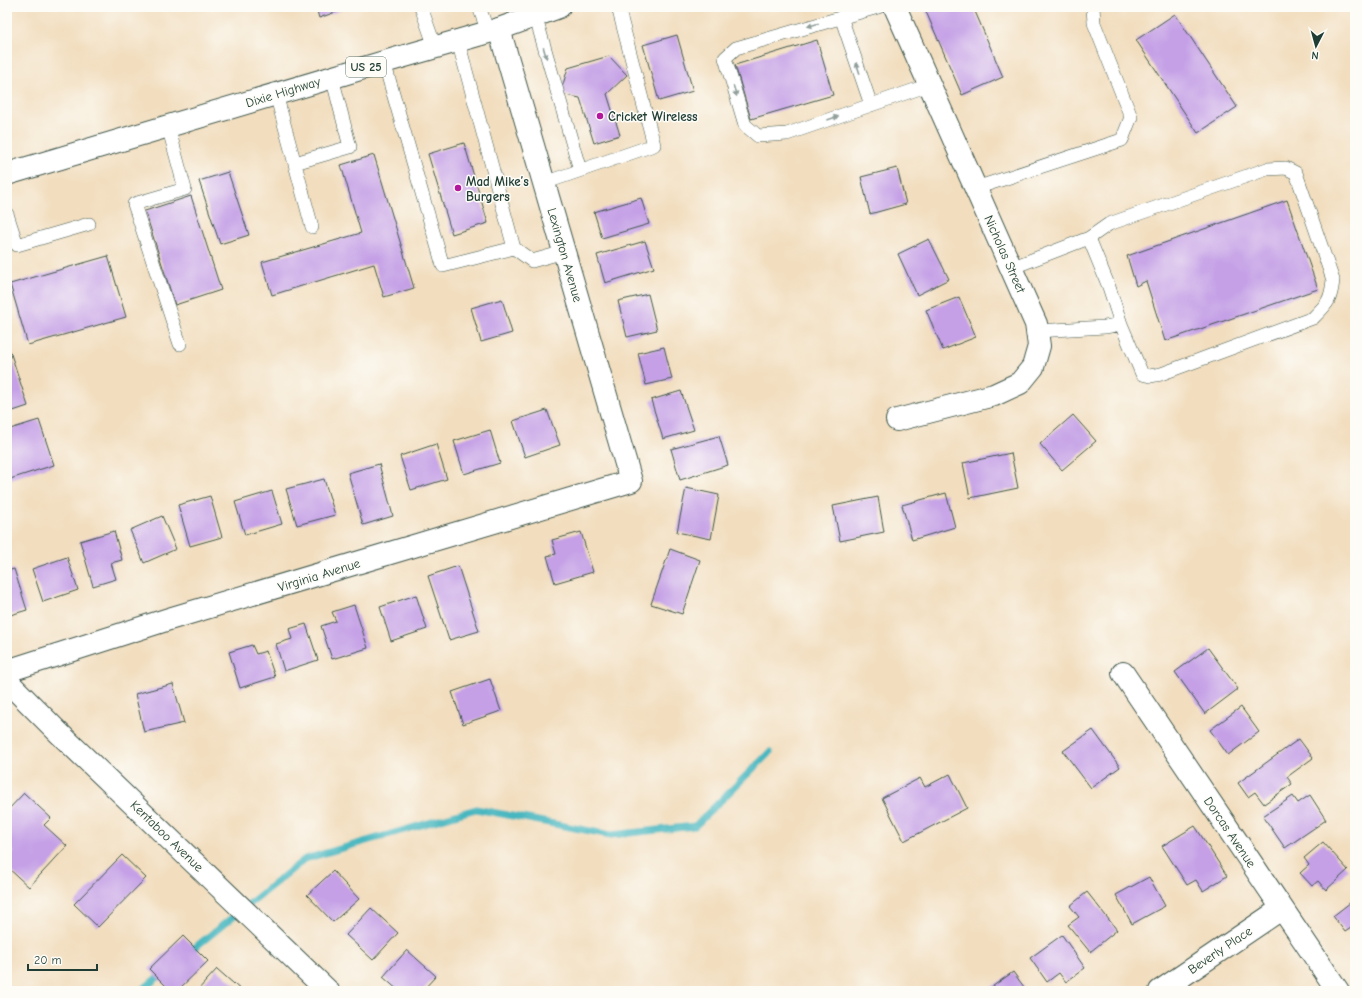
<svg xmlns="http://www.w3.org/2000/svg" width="1362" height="998" font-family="'Comic Neue',sans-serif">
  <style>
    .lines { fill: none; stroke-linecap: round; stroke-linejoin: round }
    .stream { stroke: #48b7c0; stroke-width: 7 }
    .building { fill: #c5a0e6 }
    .lane-casing { stroke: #3f5549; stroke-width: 14 }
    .street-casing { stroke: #3f5549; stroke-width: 24 }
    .primary-casing { stroke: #3f5549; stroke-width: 24 }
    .lane { stroke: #fff; stroke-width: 13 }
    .street { stroke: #fff; stroke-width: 22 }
    .primary { stroke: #fff; stroke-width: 22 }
    .oneway { fill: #8f9e9a }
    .poi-dot { fill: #b5179e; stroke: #fdfcf7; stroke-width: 1.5 }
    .labels { text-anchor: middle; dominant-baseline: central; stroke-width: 3; stroke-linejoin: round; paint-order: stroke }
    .shield { fill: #fdfcf7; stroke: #62766e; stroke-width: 1 }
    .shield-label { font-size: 12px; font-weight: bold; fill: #1f3d34 }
    .street-label { font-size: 13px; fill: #1f3d34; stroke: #fdfcf7 }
    .poi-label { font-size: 13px; font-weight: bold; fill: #1f3d34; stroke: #fdfcf7; text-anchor: start }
  </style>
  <rect width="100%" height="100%" fill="#fdfcf7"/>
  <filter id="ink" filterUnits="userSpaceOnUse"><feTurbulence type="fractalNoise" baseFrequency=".025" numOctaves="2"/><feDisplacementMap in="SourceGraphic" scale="8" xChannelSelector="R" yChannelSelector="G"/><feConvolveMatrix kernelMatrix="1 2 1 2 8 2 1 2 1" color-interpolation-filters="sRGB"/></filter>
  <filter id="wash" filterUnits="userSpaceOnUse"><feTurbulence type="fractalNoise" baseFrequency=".012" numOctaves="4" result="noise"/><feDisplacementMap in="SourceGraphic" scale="16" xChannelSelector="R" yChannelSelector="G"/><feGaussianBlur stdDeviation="0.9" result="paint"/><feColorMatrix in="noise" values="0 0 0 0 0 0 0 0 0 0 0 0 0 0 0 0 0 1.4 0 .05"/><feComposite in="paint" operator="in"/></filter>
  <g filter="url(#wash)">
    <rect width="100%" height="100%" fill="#f2debf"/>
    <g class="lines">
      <path class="stream" d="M188,953l117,-94 171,-50 135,26 84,-9 75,-74
        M141,991l23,-19"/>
    </g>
    <g id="blocks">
      <path class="building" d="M316,7h34l-31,11z
        M924,7h55l-5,2 29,68 -41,18z
        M1175,14l62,93 -39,26 -62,-93z
        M677,35l16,56 -34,10 -16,-56z
        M817,40l16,55 -82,24 -16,-54z
        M609,56l18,19 -20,19 13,41 -26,8 -14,-45 -20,-4 8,-26z
        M464,143l24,80 -36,11 -24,-80z
        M374,155l40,133 -30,9 -10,-33 -102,31 -10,-33 99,-29 -20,-68z
        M897,168l9,36 -36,10 -9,-37z
        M228,172l21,63 -29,9 -21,-63z
        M191,196l30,94 -46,15 -30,-94z
        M641,198l8,26 -47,14 -8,-26z
        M1287,200l31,89 -153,52 -19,-60 -10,5 -9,-30z
        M929,239l20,40 -32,16 -19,-41z
        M645,241l9,27 -49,15 -8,-28z
        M108,256l18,61 -98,28 -18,-61z
        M648,294l9,36 -30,7 -9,-36z
        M959,297l17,40 -33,13 -17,-40z
        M502,299l10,34 -31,9 -10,-34z
        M7,342l21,64 -21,7z
        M664,347l8,32 -26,6 -8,-32z
        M681,391l13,39 -31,9 -12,-39z
        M547,410l13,35 -35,12 -12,-36z
        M1073,415l23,26 -34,29 -22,-26z
        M39,420l15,45 -47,15v-50z
        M490,430l10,33 -36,11 -10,-33z
        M719,436l9,29 -48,15 -9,-31z
        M436,444l11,35 -36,11 -11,-34z
        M1011,453l7,35 -48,10 -7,-35z
        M379,464l14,52 -30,9 -15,-52z
        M324,479l11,36 -38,10 -11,-36z
        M686,488l33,7 -8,44 -34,-7z
        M272,491l10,33 -37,11 -10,-33z
        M946,493l9,34 -43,13 -10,-35z
        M210,496l12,41 -32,9 -12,-41z
        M878,497l6,35 -44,9 -7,-35z
        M162,516l14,33 -32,14 -14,-33z
        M114,531l8,29 -11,3 5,16 -23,7 -13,-45z
        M581,532l12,40 -38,11 -8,-27 9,-2 -4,-14z
        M670,549l30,11 -18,54 -31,-10z
        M67,557l11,33 -35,12 -11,-33z
        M458,566l21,65 -30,9 -21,-64z
        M14,569l13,41 -20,6v-45z
        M416,595l11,34 -36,12 -11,-34z
        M354,605l14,43 -36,11 -11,-33 15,-5 -4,-9z
        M306,624l12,36 -34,11 -8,-27 16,-5 -3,-10z
        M252,645l4,9 10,-3 9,26 -35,11 -11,-36z
        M1208,648l30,41 -33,25 -30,-42z
        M490,679l11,32 -38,13 -11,-32z
        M173,684l11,39 -40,9 -9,-38z
        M1241,707l18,25 -31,23 -18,-25z
        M1093,730l27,37 -29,21 -28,-37z
        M1299,739l14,19 -26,19 5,7 -28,20 -9,-12 -7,5 -10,-14z
        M950,774l17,34 -63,33 -22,-43 38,-20 5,9z
        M24,793l27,25 -7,7 23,21 -38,41 -22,-20v-9l6,-6 -6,-6v-35z
        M1310,795l16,25 -41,28 -22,-32 30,-20 5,7z
        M1195,826l32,50 -24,15 -7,-11 -9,5 -25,-39z
        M1323,842l25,28 -22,20 -8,-9 -6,5 -12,-13 9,-8 -5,-7z
        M122,855l24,23 -48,49 -24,-23z
        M333,871l26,28 -26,23 -26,-27z
        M1149,877l16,29 -33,18 -16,-29z
        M1087,892l30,38 -27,22 -22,-27 11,-8 -9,-11z
        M1355,899v34l-4,-5 -6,4 -12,-16z
        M371,908l27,25 -25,27 -27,-25z
        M1062,935l23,33 -19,14 -7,-9 -12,9 -17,-24z
        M183,936l25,25 -31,30h-6l-22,-22z
        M407,950l29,26 -14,15h-23l-16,-14z
        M217,969l25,22h-45z
        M1013,972l11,15 -5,4h-33z"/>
    </g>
  </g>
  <g filter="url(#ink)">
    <use href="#blocks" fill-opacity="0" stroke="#3f5549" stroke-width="1"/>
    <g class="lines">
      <g class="lane-casing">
        <path id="lane" d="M421,7l14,40
          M479,7l9,25
          M878,7l-142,41 -11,10 20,67 13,11 29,-2 142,-49
          M535,15l45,155
          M841,17l30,88
          M384,62l59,204 71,-18 -56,-207
          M276,94l36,133
          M168,126l17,63 -51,15 46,140
          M295,163l55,-16 -18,-70
          M544,183l110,-38 -36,-138
          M976,188l146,-48 9,-23 -37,-94 -1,-16
          M7,214l10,31 72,-21
          M1089,238l20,49 12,37
          M514,248l18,13 32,-9
          M1011,268l78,-30 20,-14 158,-55 19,-1 10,5 37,107c-2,21 -6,24 -20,38l-152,56 -11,2 -8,-2 -21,-50 -16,3 -68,4"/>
      </g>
      <g class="street-casing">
        <path id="street" d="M895,7l141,317 3,22 -6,21 -13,16 -26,12 -97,25
          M7,671l162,-52 462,-138 -132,-452
          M1123,673l215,318
          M7,681l52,52 269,258
          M1160,991l121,-82"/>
      </g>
      <g class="primary-casing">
        <path id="primary" d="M7,174l377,-112 115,-33 60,-22"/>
      </g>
      <use href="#lane" class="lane"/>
      <use href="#street" class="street"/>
      <use href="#primary" class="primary"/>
    </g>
    <defs><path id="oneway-solid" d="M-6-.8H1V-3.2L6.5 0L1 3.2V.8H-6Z"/></defs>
    <g class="oneway">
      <use href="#oneway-solid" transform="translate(813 25) rotate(164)"/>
      <use href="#oneway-solid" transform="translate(545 53) rotate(74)"/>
      <use href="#oneway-solid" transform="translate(858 68) rotate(-108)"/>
      <use href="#oneway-solid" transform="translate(735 91) rotate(72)"/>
      <use href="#oneway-solid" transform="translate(833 118) rotate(-19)"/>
    </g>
  </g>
  <g class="poi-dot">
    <circle cx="600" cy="116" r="4"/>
    <circle cx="458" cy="188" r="4"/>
  </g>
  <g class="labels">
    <rect class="shield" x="346" y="57" width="40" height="20" rx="3"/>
    <g class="shield-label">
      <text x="366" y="67">US 25</text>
    </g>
    <g class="street-label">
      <text transform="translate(283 92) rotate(-17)">Dixie Highway</text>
      <text transform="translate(1005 254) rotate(66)">Nicholas Street</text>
      <text transform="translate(565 255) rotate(74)">Lexington Avenue</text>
      <text transform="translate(319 575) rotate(-17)">Virginia Avenue</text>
      <text transform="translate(1230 832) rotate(56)">Dorcas Avenue</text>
      <text transform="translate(167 836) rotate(44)">Kentaboo Avenue</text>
      <text transform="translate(1220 950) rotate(-34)">Beverly Place</text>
    </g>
    <g class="poi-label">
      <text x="608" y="116">Cricket Wireless</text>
      <text x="466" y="181">Mad Mike’s<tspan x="466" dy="15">Burgers</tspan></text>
    </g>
  </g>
  <rect width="1362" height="998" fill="none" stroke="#fdfcf7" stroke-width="24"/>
  <g transform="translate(1316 46) rotate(186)" stroke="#fdfcf7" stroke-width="3" paint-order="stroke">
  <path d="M0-3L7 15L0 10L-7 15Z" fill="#1f3d34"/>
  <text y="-6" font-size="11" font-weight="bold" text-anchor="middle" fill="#1f3d34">N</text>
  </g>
  <path d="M28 964v6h69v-6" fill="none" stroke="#1f3d34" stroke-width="2"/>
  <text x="34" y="964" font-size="12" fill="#1f3d34" stroke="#fdfcf7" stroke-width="3" paint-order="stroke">20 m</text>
</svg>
